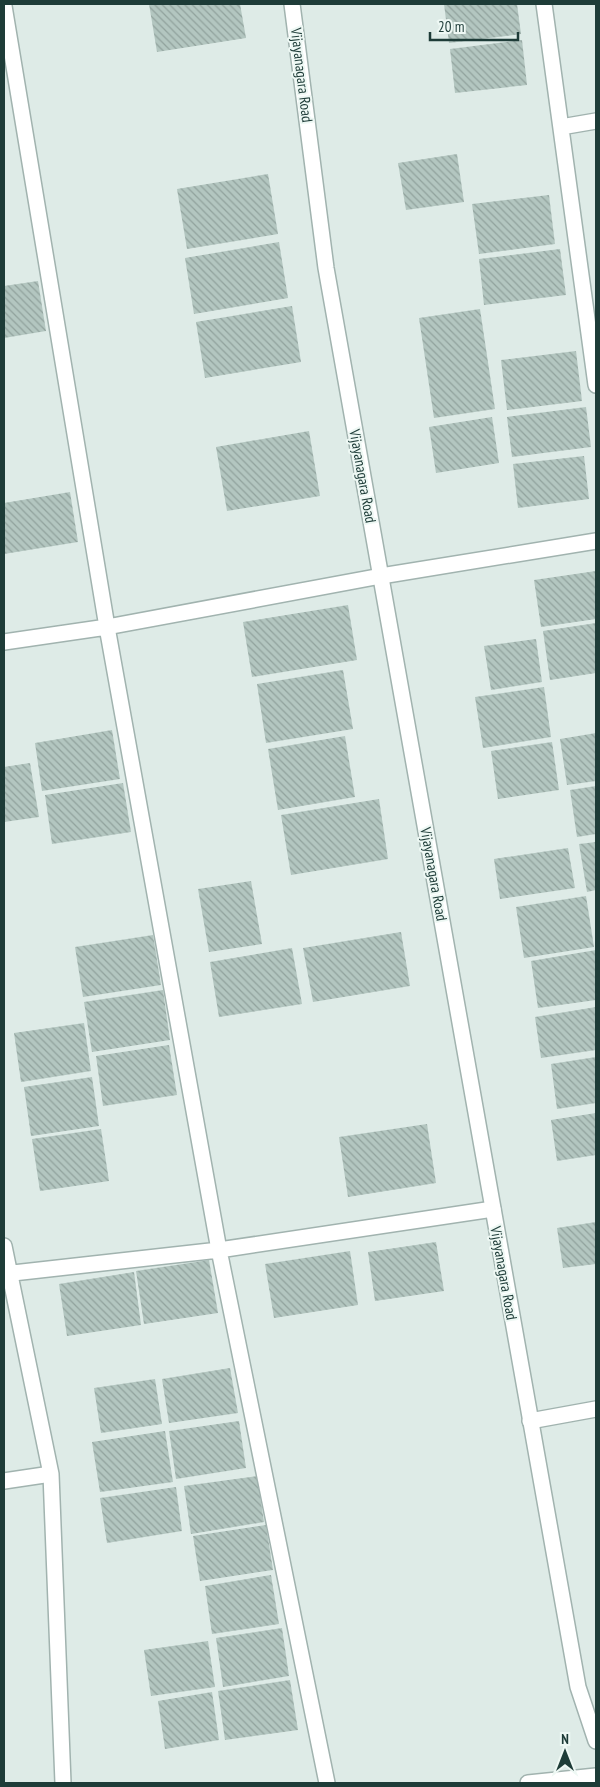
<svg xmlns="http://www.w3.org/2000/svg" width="600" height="1787" font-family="'PT Sans Narrow',sans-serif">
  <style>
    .building { fill: url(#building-back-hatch) }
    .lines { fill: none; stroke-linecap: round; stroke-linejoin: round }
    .minor-casing { stroke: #a1b3af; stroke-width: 18 }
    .tertiary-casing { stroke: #a1b3af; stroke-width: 18 }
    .minor { stroke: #fff; stroke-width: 15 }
    .tertiary { stroke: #fff; stroke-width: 15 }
    .labels { text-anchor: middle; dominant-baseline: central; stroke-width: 4; stroke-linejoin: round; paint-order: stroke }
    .street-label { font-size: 15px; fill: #1e3c38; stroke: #eef8f4 }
  </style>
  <defs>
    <pattern id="building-back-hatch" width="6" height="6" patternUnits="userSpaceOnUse" patternTransform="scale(1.25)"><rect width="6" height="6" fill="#b3c6c0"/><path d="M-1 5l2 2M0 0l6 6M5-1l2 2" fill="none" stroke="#91a29d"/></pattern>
  </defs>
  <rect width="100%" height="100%" fill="#deebe7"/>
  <path class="building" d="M149,4h91l6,34 -89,14z
    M444,4h73l4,30 -72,9z
    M522,40l5,45 -72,8 -5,-44z
    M457,154l7,48 -58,8 -8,-47z
    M268,174l10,60 -91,15 -10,-60z
    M549,195l6,49 -76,10 -7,-50z
    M279,242l9,56 -94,16 -9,-56z
    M560,249l6,46 -82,10 -5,-46z
    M38,281l8,50 -42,7v-52z
    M292,306l9,56 -96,16 -9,-56z
    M480,309l15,100 -61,9 -15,-100z
    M576,351l6,50 -75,9 -6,-50z
    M586,407l5,40 -79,10 -5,-40z
    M492,417l7,46 -63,10 -7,-46z
    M309,431l11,65 -93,15 -11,-64z
    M584,456l5,43 -71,9 -5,-44z
    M70,492l8,50 -74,12v-51z
    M596,571v48l-55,8 -7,-47z
    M348,605l9,55 -105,17 -9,-55z
    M596,623v50l-46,7 -7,-49z
    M536,639l6,43 -51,8 -7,-44z
    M343,670l10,59 -87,14 -9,-59z
    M544,687l7,50 -68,11 -8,-51z
    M112,730l8,49 -78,12 -7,-48z
    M596,733v48l-29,4 -7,-46z
    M345,736l10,61 -77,13 -10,-61z
    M552,742l7,48 -61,9 -7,-48z
    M30,763l9,54 -35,5v-55z
    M123,783l8,49 -79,12 -7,-49z
    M596,786v48l-19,3 -7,-47z
    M379,799l9,60 -97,16 -10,-60z
    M596,842v48l-9,2 -8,-48z
    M568,848l7,40 -75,11 -6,-40z
    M251,881l11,63 -53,8 -11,-63z
    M586,896l8,51 -70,11 -8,-51z
    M401,932l9,54 -97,16 -10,-54z
    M153,935l8,50 -78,12 -8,-50z
    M292,948l10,56 -83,13 -9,-55z
    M596,950v50l-58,8 -7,-47z
    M163,990l7,50 -78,12 -8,-50z
    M596,1007v43l-55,8 -6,-41z
    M84,1023l7,48 -70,11 -7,-49z
    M169,1045l8,50 -74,11 -7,-50z
    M596,1057v46l-39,6 -6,-45z
    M92,1077l7,49 -68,10 -7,-49z
    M596,1113v42l-39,6 -6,-41z
    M427,1124l9,59 -88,14 -9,-60z
    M101,1129l8,52 -69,10 -8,-52z
    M596,1222v42l-33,4 -6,-40z
    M436,1242l8,49 -69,10 -7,-49z
    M350,1251l8,54 -84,13 -9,-54z
    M209,1260l9,53 -74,11 -8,-53z
    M134,1272l7,53 -74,11 -8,-52z
    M230,1368l8,45 -69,10 -7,-44z
    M155,1379l7,45 -61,9 -7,-45z
    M239,1421l7,47 -70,11 -7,-48z
    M165,1431l8,51 -73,10 -8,-50z
    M257,1476l7,46 -73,12 -7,-48z
    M176,1487l6,44 -75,12 -7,-45z
    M266,1525l7,45 -73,11 -7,-45z
    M271,1575l8,49 -67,10 -7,-48z
    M282,1628l7,48 -66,11 -7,-49z
    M208,1641l7,46 -64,9 -7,-46z
    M290,1680l8,50 -73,10 -7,-49z
    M212,1692l7,48 -54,9 -7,-48z"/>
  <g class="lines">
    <g class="minor-casing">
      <path id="minor" d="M544,4l52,381
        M4,6l103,621 112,623 108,533
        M561,127l35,-6
        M4,642l103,-15 274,-51 215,-35
        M4,1246l47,228 12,309
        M4,1274l215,-24 274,-41
        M530,1421l66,-12
        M4,1481l47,-7
        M528,1783l68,-7"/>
    </g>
    <g class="tertiary-casing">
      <path id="tertiary" d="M292,4l34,264 252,1419 18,54"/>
    </g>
    <use href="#minor" class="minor"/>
    <use href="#tertiary" class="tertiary"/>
  </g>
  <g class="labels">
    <g class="street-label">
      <text transform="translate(302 75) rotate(83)">Vijayanagara Road</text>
      <text transform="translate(363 476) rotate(80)">Vijayanagara Road</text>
      <text transform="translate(434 874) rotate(80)">Vijayanagara Road</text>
      <text transform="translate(504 1273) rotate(80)">Vijayanagara Road</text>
    </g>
  </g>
  <rect width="600" height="1787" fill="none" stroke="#1e3c38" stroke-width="10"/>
  <g transform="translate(565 1752)" stroke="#eef8f4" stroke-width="4" paint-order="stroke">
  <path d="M0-4L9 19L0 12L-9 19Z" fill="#1e3c38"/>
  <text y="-8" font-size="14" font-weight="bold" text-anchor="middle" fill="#1e3c38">N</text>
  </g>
  <path d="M430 32v8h88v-8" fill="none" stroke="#1e3c38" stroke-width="2.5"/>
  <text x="438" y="32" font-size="15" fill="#1e3c38" stroke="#eef8f4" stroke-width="4" paint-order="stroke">20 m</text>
</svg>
